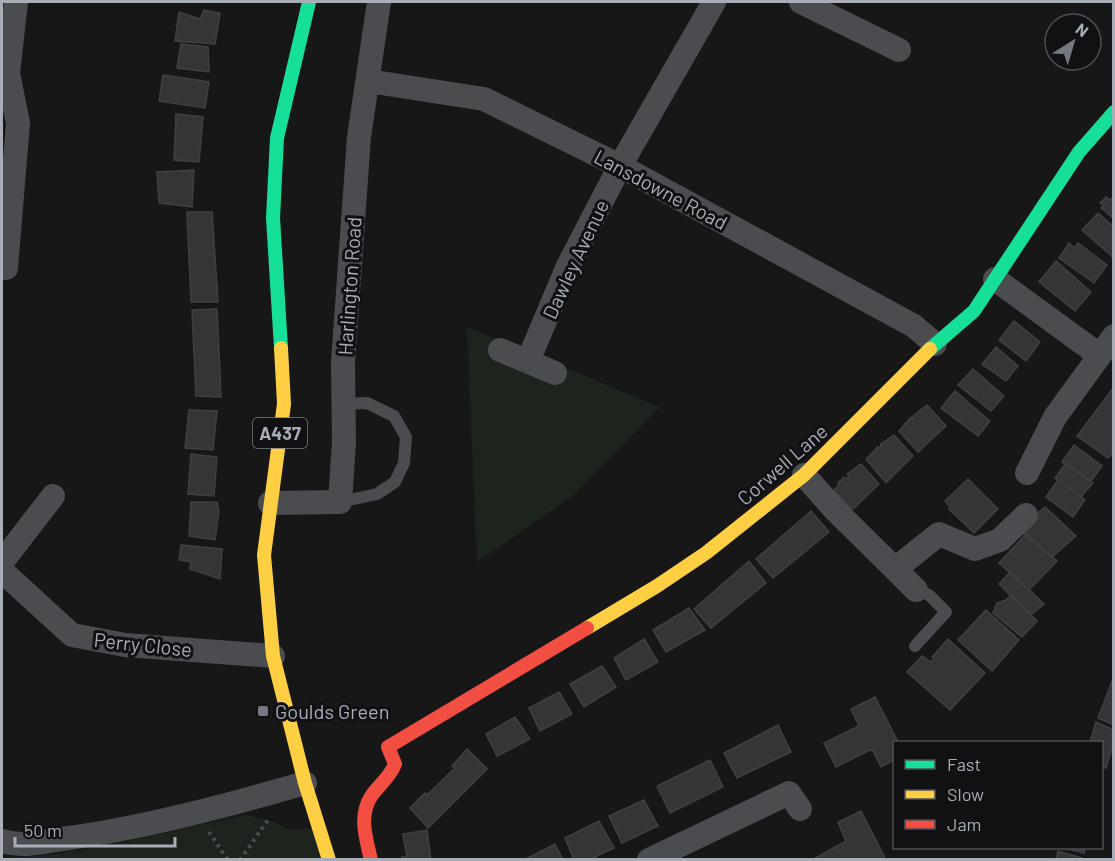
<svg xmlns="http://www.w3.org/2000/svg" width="1115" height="861" font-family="Barlow,sans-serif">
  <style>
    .green { fill: #1d241e }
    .building { fill: #353536; stroke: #3f4043; stroke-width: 1.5 }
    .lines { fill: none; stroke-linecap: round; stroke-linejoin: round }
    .path { stroke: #4d4e52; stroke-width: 4; stroke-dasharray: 3 4.5; stroke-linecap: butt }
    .lane { stroke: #4b4c50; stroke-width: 12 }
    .street { stroke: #4b4c50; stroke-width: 24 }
    .fast { stroke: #16e098; stroke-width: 14 }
    .slow { stroke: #ffcf43; stroke-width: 14 }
    .jam { stroke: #f24e42; stroke-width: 14 }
    .poi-dot { fill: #757880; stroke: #111113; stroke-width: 2 }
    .labels { text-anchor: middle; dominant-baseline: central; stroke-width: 6; stroke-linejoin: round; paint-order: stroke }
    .shield { fill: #111113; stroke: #7b7e86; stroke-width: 1.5 }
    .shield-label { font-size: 18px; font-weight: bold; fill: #a8adb8 }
    .street-label { font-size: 20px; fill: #a8adb8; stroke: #111113 }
    .poi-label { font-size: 20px; fill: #a8adb8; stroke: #111113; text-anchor: start }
  </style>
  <rect width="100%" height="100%" fill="#171717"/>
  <path class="green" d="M467,327l193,80 -86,88 -97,67z
    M248,815l27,7 16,8 28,-3 10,32 -327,1v-3c28,1 50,-3 78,-7 57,-9 112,-25 168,-35z"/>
  <path class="building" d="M204,10l16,3 -5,31 -40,-3 4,-29 21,7z
    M181,44l27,3 1,25 -32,-4z
    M163,75l46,7 -4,26 -46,-7z
    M176,114l27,3 -4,45 -25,-2z
    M194,170l-2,37 -33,-4 -2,-31z
    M1114,196v23l-13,-11 3,-3 -4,-2 6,-6 4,3z
    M187,212h25l6,90h-27z
    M1098,213l16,14v31l-32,-28z
    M1069,243l6,5 3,-5 29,22 -13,18 -35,-25z
    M1056,261l35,31 -16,19 -36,-29z
    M217,309l4,88 -25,-1 -4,-86z
    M1014,321l26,21 -14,19 -27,-21z
    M996,347l22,19 -12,15 -24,-17z
    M973,369l31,27 -13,15 -33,-26z
    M1114,387v65l-6,6 -31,-22z
    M955,391l35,30 -12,15 -37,-28z
    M927,405l19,21 -28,26 -19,-21 12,-14 2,2v-3z
    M189,410l28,1 -4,39 -28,-2z
    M894,435l19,21 -27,27 -20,-24 12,-12 2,1 1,-4z
    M1074,445l28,21 -11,15 -29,-19z
    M191,454l26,3 -3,39 -26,-2z
    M861,464l18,20 -27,26 -18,-20 5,-5 -1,-2 6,-6 2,2 3,-3 -2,-2z
    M1065,464l28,19 -12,14 -26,-19z
    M968,479l30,30 -24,24 -25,-24 1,-2 -5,-6z
    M1058,480l27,20 -12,17 -27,-20z
    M191,502h26l2,9 -4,29 -26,-4z
    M1045,507l31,29 -24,21 -29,-25 8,-13z
    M811,511l18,21 -56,46 -17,-19z
    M1026,534l31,27 -28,29 -30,-27z
    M181,545l41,4 -2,30 -30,-10 1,-7 -12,-2z
    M749,561l17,22 -55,45 -17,-19z
    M1010,572l34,32 -13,11 -32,-31z
    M1011,595l26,26 -15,16 -29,-24 4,-10 9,-3z
    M689,608l16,22 -39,22 -13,-22z
    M986,610l33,30 -27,31 -34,-31z
    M644,639l14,23 -32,18 -12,-22z
    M948,639l37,34 -35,37 -43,-38 15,-16 9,6 3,-4 -2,-1z
    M602,666l14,21 -32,20 -14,-23z
    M1113,679l1,1v45l-16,-7z
    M559,692l13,22 -32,17 -11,-23z
    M875,697l23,45h-4v18l-13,7 -9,-18 -36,18 -12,-24 35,-17 -8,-17z
    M515,717l15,22 -33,17 -11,-22z
    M1096,722l18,8v13l-8,25 -4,-1v-25h-12z
    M778,725l13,27 -54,26 -13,-25z
    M467,749l20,20 -59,59 -18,-20 15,-15 2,2 28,-27 -3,-2z
    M710,760l13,27 -53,26 -13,-27z
    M644,800l14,26 -36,17 -13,-27z
    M861,811l25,49h-74l34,-19 -8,-19z
    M599,821l15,27 -25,12h-15l-9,-22z
    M427,830l4,30h-28l-1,-3h5l-4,-23z
    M555,844l8,16h-39z
    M1063,848h22l-1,5z
    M1058,851l24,7v2h-26z"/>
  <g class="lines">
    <path class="path" d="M209,832l19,28
      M240,860l28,-40"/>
    <path class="lane" d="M340,502l37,-8 18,-12 9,-19 2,-26 -12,-21 -27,-13 -24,1
      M915,646l31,-34 -17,-17 -13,-5"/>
    <path class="street" d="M801,2l98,48
      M368,81l116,18 136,67 294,160 21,18
      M6,268l12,-145 -10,-50 8,-71
      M995,279l104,76
      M500,350l55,23
      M528,361l40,-95 52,-100 94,-164
      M1027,473l28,-56 59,-81
      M804,475l32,36 59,58 44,-35 36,15 25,-9 26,-25
      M270,503l70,-1 4,-60 -1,-80 16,-225 20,-135
      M2,562l51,-66
      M895,569l21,21
      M2,571l70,64 53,10 148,11
      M2,841c23,7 43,0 67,-3 78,-11 160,-33 236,-55
      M649,860l140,-67 11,16"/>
    <path class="fast" d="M281,348l-8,-130 4,-80 32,-136
      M930,349l44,-38 105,-159 35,-40"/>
    <path class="slow" d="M281,348l3,56 -20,151 9,101 32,127 24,77
      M587,628l70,-42 49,-33 98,-78 126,-126"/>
    <path class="jam" d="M371,860c-5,-22 -13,-45 1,-65 8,-11 18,-18 23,-31l-7,-17 199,-119"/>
  </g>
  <rect class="poi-dot" x="257" y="705" width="12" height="12" rx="3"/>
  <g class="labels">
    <rect class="shield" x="253" y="418" width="54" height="30" rx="4.5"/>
    <g class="shield-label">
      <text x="280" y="433">A437</text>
    </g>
    <g class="street-label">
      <text transform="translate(661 189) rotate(28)">Lansdowne Road</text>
      <text transform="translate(575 259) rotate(-65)">Dawley Avenue</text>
      <text transform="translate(349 286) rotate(-86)">Harlington Road</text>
      <text transform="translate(782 464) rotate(-41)">Corwell Lane</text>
      <text transform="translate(143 644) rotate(6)">Perry Close</text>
    </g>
    <g class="poi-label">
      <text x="275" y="711">Goulds Green</text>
    </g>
  </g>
  <rect width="1115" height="861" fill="none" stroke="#a8adb8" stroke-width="6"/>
  <rect x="893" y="741" width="210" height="108" fill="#111113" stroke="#4d4f55" stroke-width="1.5"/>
  <rect x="905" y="760" width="30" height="9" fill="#16e098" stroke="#4d4f55" stroke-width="1.5"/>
  <text x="947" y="771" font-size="18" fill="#a8adb8">Fast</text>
  <rect x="905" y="790" width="30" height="9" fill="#ffcf43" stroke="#4d4f55" stroke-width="1.5"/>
  <text x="947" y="801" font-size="18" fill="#a8adb8">Slow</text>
  <rect x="905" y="820" width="30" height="9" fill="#f24e42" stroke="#4d4f55" stroke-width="1.5"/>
  <text x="947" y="831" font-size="18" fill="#a8adb8">Jam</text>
  <g transform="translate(1073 42) rotate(37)"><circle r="28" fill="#111113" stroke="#4d4f55" stroke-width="1.5"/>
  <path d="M0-4.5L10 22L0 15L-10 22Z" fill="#757880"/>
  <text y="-9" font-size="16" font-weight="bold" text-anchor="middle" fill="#a8adb8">N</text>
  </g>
  <path d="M15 837v9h160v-9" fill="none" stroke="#a8adb8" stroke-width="3"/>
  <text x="24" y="837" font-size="18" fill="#a8adb8" stroke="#111113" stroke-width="4.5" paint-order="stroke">50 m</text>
</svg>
